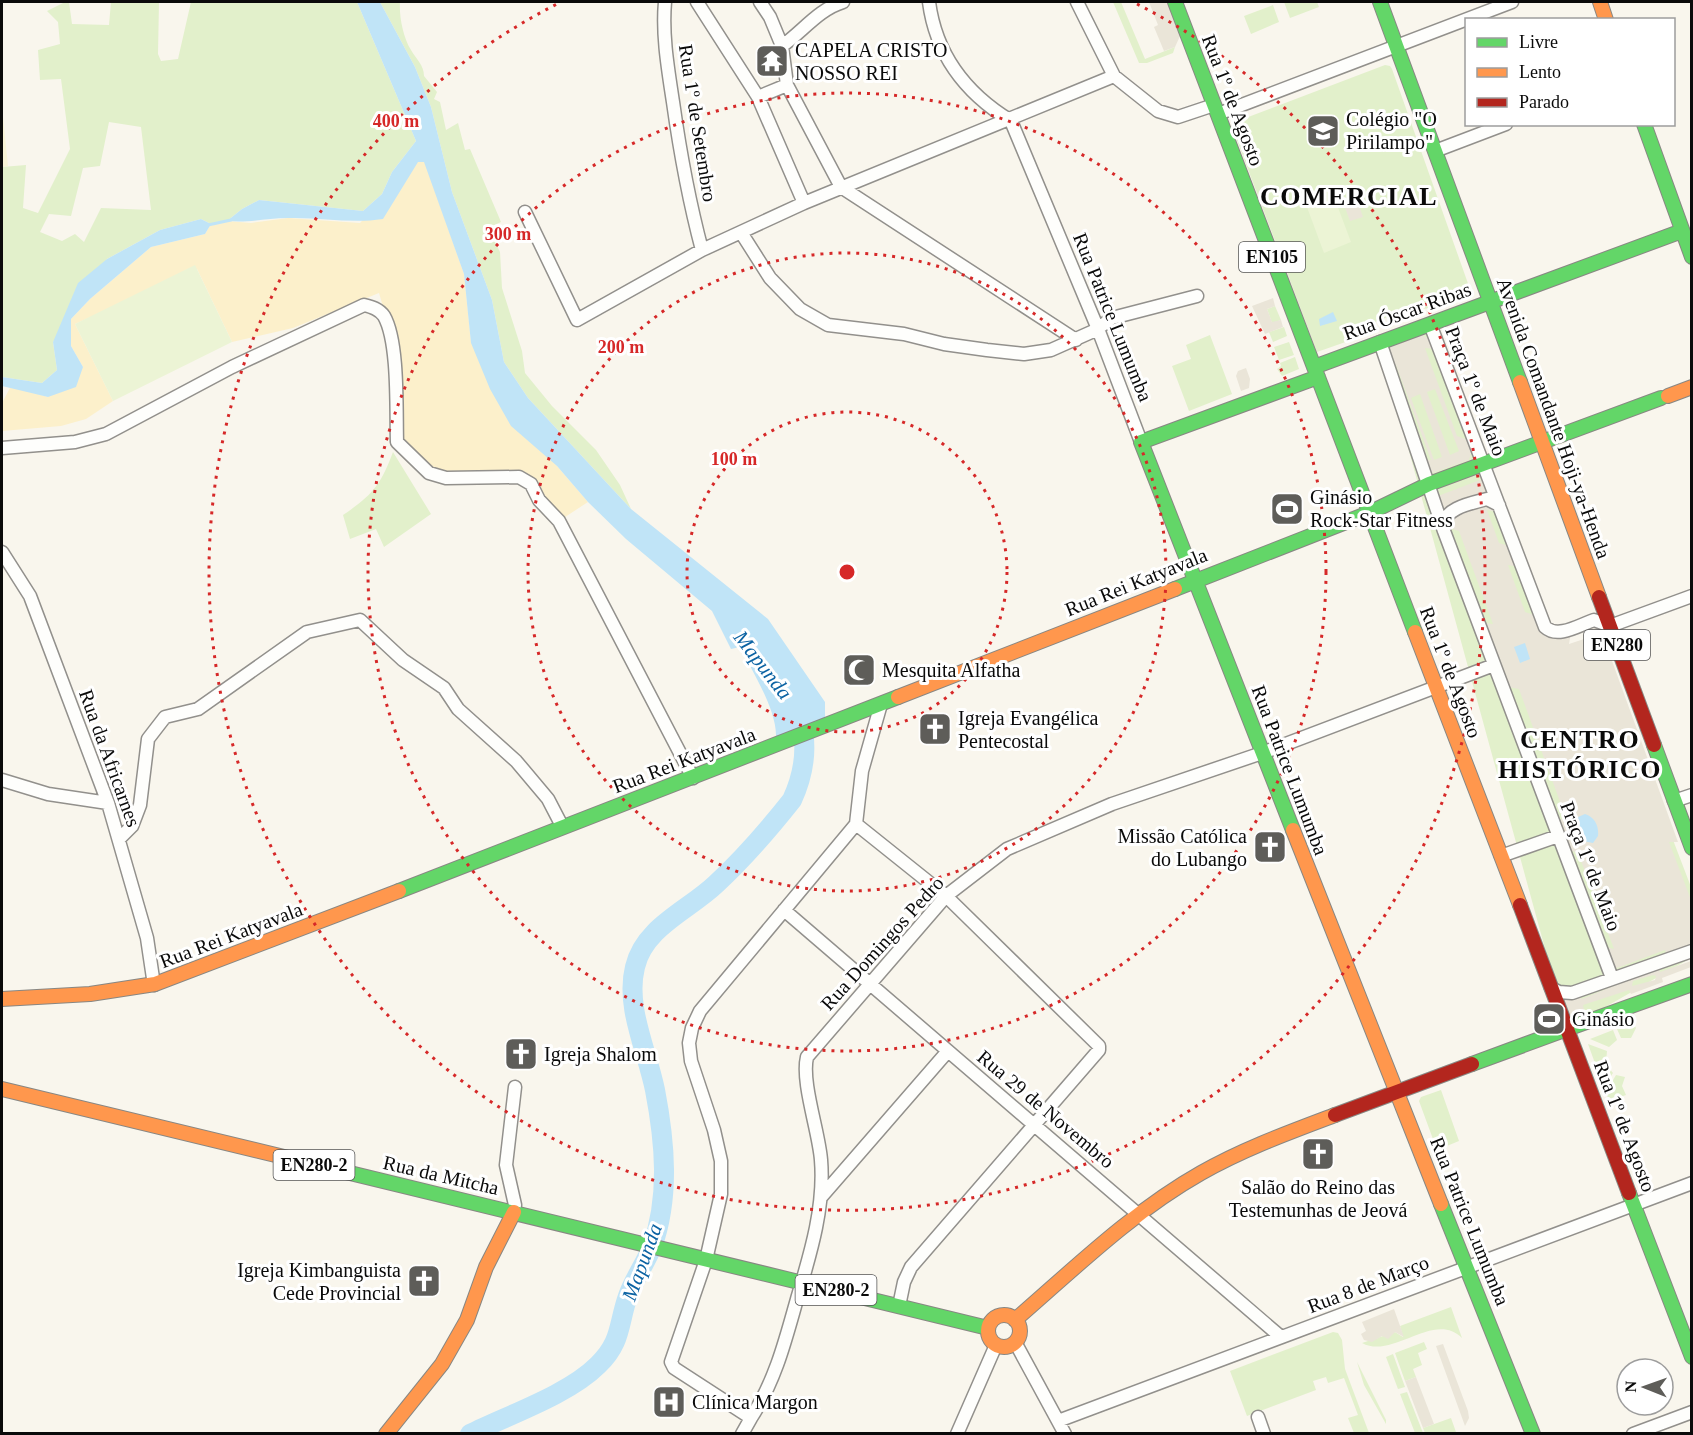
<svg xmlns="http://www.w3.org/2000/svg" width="1693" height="1435" font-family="'Times New Roman',serif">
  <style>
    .farmland { fill: #f8f4d7 }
    .green { fill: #e2f0cb; fill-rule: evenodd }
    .sand { fill: #fcf0cb }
    .pitch { fill: #ecf4d5 }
    .plaza { fill: #eae5d8; fill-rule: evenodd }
    .water { fill: #c0e4f7 }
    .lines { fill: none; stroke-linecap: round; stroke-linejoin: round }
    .stream { stroke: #c0e4f7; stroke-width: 3 }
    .river { stroke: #c0e4f7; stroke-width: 20 }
    .street-casing { stroke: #92908c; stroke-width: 15 }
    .fast-casing { stroke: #888783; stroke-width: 16 }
    .slow-casing { stroke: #888783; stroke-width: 16 }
    .jam-casing { stroke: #888783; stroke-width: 16 }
    .street { stroke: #fefefc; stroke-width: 12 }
    .fast { stroke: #63d668; stroke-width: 14 }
    .slow { stroke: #ff974d; stroke-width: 14 }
    .jam { stroke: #b3261e; stroke-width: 14 }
    .ring { fill: none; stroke: #d62828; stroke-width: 3; stroke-dasharray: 3 6 }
    .labels { text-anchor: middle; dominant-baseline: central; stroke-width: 6; stroke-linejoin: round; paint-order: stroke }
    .shield { fill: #fff; stroke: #545454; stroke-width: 1.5 }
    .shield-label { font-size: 18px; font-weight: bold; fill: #0a0a0a }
    .poi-label { font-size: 20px; fill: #0a0a0a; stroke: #fff; text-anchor: start }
    .street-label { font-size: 20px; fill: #0a0a0a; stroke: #fff }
    .water-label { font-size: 21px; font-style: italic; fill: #0c63a3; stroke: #fff }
    .district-label { font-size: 26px; font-weight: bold; letter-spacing: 1.5px; fill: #0a0a0a; stroke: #fff }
    .centre { fill: #d62828; stroke: #fff; stroke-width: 3 }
    .ring-label { font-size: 18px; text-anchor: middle; font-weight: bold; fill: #d62828; stroke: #fff; stroke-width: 6; stroke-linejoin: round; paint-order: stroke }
  </style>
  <rect width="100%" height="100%" fill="#f9f6ed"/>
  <path class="farmland" d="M2,107l6,59 -6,1z"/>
  <path class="green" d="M65,2h4l3,22 37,1 2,-23h48l-1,52 3,7 17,-2 13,-57h166l59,139 -24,31 -10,22 -19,17 -104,-11 -17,9 -15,12 -16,3 -10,-5 -41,11 -53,29 -54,83 4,28 -15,13 -40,-6v-210l24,-2 -3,43 15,5 32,-64 -9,-70 -21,1 -2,-30 22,-6 -2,-22 -11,-11zM109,122l32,5 10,83 -50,-2 -17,34 -9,-8 -13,7 -22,-9 9,-18 22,2 12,-48 17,-2z
    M380,2h20c-1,14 3,35 11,48 5,9 13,15 13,26l13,16 -3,7 6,3 6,28 12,-7 7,27 5,-1 31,73 -13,6 12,24 2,36 20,63 3,22 27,33 44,44 24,35 11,24 -103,-111 -24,-36 -12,-62 -40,-108 -21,-85 -16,-40z
    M1113,2h8l24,57 30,-12 -2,6 -26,10h-8z
    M1284,2h33l2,5 -29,11z
    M1273,5l6,17 -28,12 -7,-18z
    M1385,65l5,1 2,3 79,223 -3,5 -32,12 -24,-1 -40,15 -15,15 -40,14 -85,-225 3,-5z
    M1275,306l6,14 -9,3 -5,-14z
    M1430,324l191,479 31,-18 39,102v71l-124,71 -184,-673z
    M1284,327l3,9 -14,6 -4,-10z
    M1210,335l22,59 -43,17 -17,-45 19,-7 -5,-14z
    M1289,342l5,13 -15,5 -5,-13z
    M1295,357l4,12 -17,7 -5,-7 4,-3 -1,-3z
    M393,452l38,62 -47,33 -8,-18 -26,10 -7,-24c30,-20 38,-31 50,-63z
    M1633,1023l3,5 -5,10h-10l-4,-9z
    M1613,1030l4,10 -8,7 -19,-8z
    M1588,1044l19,7 -1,11 -10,4z
    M1607,1066l6,7 -9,13 -6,-17z
    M1616,1075l9,2 -3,9 4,9 -17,6 -3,-9z
    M1441,1090l18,51 -22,9 -18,-49 2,-4z
    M1451,1307l11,31c-28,-28 -69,22 -100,5l33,-11 8,5 -3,-11z
    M1333,1332l5,1 4,7 3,29 24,64h-15l-6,-15 10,-3 -14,-37 -16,5 -2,-6 -13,4 3,9 -69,26 -17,-45z
    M1424,1342l3,7 -9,4 4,12 -9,4 3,8 -11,4 -10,-28z
    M1393,1354l12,33 -7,2 -12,-32z
    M1357,1362l29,58v4l-22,-39z
    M1407,1392l16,41h-8l-15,-39z
    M1451,1418l5,14 -31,1 -2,-5z"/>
  <path class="sand" d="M418,161l7,1 39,112 7,68 86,124 31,36 -29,19 -40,-44 -73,1 -49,-36 -5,-105 -13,-44 -86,35 -61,14 -35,-73 -122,55 38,77 -27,18 -25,7 -59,5v-28l9,-17 37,11 35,-30 -12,-21v-27l19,-20 61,-52 54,-13 6,-10 16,-3 24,2 37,-5 72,5z"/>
  <path class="pitch" d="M1331,189l20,53 -27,11 -20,-54z
    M195,265l37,77 -119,59 -38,-77z"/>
  <path class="plaza" d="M1149,2h19l13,32 -6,13 -11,4 -10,-24 4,-2z
    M1357,200l6,17 -13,4 -6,-16z
    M1273,298l2,8 -8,3 5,13 9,-2 2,7 -18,7 -13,-28z
    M1422,335l10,6 2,8 -9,-1 32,88 9,3 6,11 -3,10 -37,13 -9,-13h8l-35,-95 -11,-2 1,-14zM1435,389l24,62 -9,4 -23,-63zM1420,394l22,63 -8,3 -23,-62z
    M1246,368l4,11 -1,9 -8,3 -5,-15 2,-5z
    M1480,480l4,1 5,15 -46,17 -5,-17z
    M1490,503l7,9 -10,-2 12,33 10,3 9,21 -10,-2 17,47 9,3 6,10 31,7 -2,12 21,-7 2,-12 5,-1 7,8v7l74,203h-9l22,58v48l-24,8 -2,-6 -48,18 -4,-2 -10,-20 11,3 -36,-96 -9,-3 -12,-32 10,3 -48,-132 -11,-2 -24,-64 9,1 -34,-93 -11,-3 3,-12z
    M1691,961v6l-29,11 1,4 -32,12 -2,-4 -46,15 1,5 -16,6 -7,-18 19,-2 2,3 77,-32 1,5zM1653,975l3,1 -1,4 -23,6 1,-5z
    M1394,1309l10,28 -9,-5 -7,7 -6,-3 -10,6 -8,-2 -3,-6 5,-3 -4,-9z
    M1443,1344l25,67 1,7 -4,8 -29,-80z
    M1416,1377l18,47 -11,4 -18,-47z"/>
  <path class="water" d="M357,2h23l35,65 16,40 21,85 40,108 12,62 24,36 103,111 137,110 57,83v16l-49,19c1,-27 -24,-66 -36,-90l-9,2 -19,-38 -86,-72 -38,-37 -31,-36 -46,-40 -21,-37 -19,-46 -7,-69 -40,-112h-6l-35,57c-32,5 -62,-2 -95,-1 -22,0 -37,5 -61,3l15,-12 17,-9 104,11 19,-17 10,-22 24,-31z
    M201,219l10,5 -6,10 -54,13 -61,52 -19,20v27l12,21 -7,20 -28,10 -46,-11v-9l40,6 15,-13 -4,-28 25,-59 29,-24 53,-29z
    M1333,312l4,9 -17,5 -1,-7z
    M1525,643l5,16 -10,4 -6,-16z
    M1585,814c10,3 14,12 13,22l-5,7 -10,-2 -7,-12 2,-12z"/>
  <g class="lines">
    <path class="stream" d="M208,225l23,-5"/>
    <path class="river" d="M470,1434c38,-19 98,-39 128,-69 24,-23 20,-41 30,-69 6,-17 17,-32 24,-49 18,-50 13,-105 3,-157 -8,-40 -30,-83 -20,-123 9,-40 54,-57 81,-83 27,-25 53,-55 76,-84 12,-26 16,-55 8,-82"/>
    <g class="street-casing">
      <path id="street" d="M665,2c-3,33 3,67 8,100 7,50 16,99 29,148
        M697,2l61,95 29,-12 54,102 235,153
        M760,2l10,15 12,29
        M929,2c7,53 36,91 82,119l87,208 43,113
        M1077,2l37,74 44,35 20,6 36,-12
        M787,85l-5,-39c20,-14 37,-37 61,-44
        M758,97l46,106
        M1218,114l294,-112
        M1435,151l71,-27
        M525,212l52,108 125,-70 102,-47 310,-127
        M742,234l28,44 30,31 28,16 76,9 40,10 43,6 37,4 27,-4 45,-20 16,-12 85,-22
        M1430,324l115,303c13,12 34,-2 49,-7l16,6 82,-30
        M1380,342l64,189 168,447
        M2,448l73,-6 31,-8 126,-67 132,-62c8,2 15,4 20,11 15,26 12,95 13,126l32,31 17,5 73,-1 12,7 8,16 20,21 134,257
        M1443,527c0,-19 29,-24 44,-28l12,6
        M2,552l28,44 78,207 39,135 7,47
        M2,780l46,14 60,9
        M1674,801l18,-6
        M856,824l-156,187 -8,17 -3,15 2,18 23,69 7,31v33l-15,66 -35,102 3,6 77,50c24,-37 34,-76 46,-119 13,-44 28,-92 24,-139 -2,-28 -20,-78 -14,-103l139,-161 61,-47 105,-45 150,-51 232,-88
        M856,824l90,72 153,150v4l-188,217 -7,15 -5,24
        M856,824l6,-53 19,-67
        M119,839l13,-13 8,-21 8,-66 17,-22 33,-8 109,-77 53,-12 43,40 41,28 14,21 58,52 32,38 14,27
        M1501,856l57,-20
        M784,910l497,427
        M1551,988l8,4 13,1 120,-42
        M822,1196l126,-145
        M514,1212l1,-7 -9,-40 9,-78
        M1015,1342l50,92
        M1258,1417l6,17
        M1058,1421l634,-238
        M742,1434l9,-16
        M957,1434l39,-89
        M1633,1434l59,-22"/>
    </g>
    <g class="fast-casing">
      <path id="fast" d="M1175,2l240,630
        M1380,2l140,380
        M1644,124l48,133
        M1314,367l368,-136
        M1369,513l60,-29 232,-86
        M1175,589l194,-76
        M1654,745l38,103
        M1293,830l-152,-388 177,-65
        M399,891l499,-194
        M1567,1029l125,-45
        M1472,1064l95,-35
        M317,1165l671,163
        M1629,1193l63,164
        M1441,1204l92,230"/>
    </g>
    <g class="slow-casing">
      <path id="slow" d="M1600,2l6,18
        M1520,382l79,215
        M1668,396l24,-9
        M1415,632l105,273
        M898,697l277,-108
        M1293,830l148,374
        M2,999l88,-5 65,-10 244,-93
        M2,1089l315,76
        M988 1331a16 16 0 1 1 32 0a16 16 0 1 1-32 0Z
        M1015,1320c59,-51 117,-108 186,-147 42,-24 89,-41 134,-58
        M386,1434l56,-70 25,-44 19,-53 28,-55"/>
    </g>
    <g class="jam-casing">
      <path id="jam" d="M1599,597l55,148
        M1520,905l109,288
        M1335,1115l137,-51"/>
    </g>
    <use href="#street" class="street"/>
    <use href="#fast" class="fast"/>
    <use href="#slow" class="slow"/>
    <use href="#jam" class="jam"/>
  </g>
  <g class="ring">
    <circle cx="847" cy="572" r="160"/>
    <circle cx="847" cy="572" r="319"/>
    <circle cx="847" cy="572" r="479"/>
    <path d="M1137 4A638 638 0 1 1 557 4"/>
  </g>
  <defs>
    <g id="temple-square" transform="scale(1.725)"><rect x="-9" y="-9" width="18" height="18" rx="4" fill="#5e5d59" stroke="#fff"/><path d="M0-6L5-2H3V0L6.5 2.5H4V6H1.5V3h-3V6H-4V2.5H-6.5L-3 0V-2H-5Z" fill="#fff"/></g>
    <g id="university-square" transform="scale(1.725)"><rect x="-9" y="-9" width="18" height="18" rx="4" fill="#5e5d59" stroke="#fff"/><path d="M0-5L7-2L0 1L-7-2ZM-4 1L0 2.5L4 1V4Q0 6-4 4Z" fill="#fff"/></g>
    <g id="stadium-square" transform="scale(1.725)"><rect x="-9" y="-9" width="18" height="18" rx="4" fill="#5e5d59" stroke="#fff"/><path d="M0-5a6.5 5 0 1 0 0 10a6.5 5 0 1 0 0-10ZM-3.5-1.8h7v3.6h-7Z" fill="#fff"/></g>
    <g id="mosque-square" transform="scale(1.725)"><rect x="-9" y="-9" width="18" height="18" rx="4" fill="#5e5d59" stroke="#fff"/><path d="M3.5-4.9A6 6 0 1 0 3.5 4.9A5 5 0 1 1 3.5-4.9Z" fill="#fff"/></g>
    <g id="church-square" transform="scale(1.725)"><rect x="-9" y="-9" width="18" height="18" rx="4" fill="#5e5d59" stroke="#fff"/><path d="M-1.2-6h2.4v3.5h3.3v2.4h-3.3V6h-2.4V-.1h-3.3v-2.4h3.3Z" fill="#fff"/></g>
    <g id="hospital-square" transform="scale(1.725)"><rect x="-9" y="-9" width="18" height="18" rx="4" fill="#5e5d59" stroke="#fff"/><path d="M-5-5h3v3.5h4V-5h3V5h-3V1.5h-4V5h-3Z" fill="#fff"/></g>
  </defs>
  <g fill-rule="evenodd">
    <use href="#temple-square" x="772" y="61"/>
    <use href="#university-square" x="1323" y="131"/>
    <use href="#stadium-square" x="1287" y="509"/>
    <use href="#mosque-square" x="859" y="670"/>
    <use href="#church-square" x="935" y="729"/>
    <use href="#church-square" x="1270" y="847"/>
    <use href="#stadium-square" x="1549" y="1019"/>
    <use href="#church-square" x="521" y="1054"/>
    <use href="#church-square" x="1318" y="1154"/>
    <use href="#church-square" x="424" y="1281"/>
    <use href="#hospital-square" x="669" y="1402"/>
  </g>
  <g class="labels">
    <g class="shield">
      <rect x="1239" y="242" width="66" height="30" rx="4.5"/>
      <rect x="1584" y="630" width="66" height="30" rx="4.5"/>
      <rect x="273.5" y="1150" width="81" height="30" rx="4.5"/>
      <rect x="795.5" y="1275" width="81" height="30" rx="4.5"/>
    </g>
    <g class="shield-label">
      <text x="1272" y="257">EN105</text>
      <text x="1617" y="645">EN280</text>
      <text x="314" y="1165">EN280-2</text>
      <text x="836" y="1290">EN280-2</text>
    </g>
    <g class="poi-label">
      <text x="795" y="50">CAPELA CRISTO<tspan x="795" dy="23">NOSSO REI</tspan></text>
      <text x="1346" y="119">Colégio "O<tspan x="1346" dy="23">Pirilampo"</tspan></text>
      <text x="1310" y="497">Ginásio<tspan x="1310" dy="23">Rock-Star Fitness</tspan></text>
      <text x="882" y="670">Mesquita Alfatha</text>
      <text x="958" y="718">Igreja Evangélica<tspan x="958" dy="23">Pentecostal</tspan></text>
      <text x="1247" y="836" text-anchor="end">Missão Católica<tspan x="1247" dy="23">do Lubango</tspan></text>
      <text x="1572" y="1019">Ginásio</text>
      <text x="544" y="1054">Igreja Shalom</text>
      <text x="1318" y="1187" text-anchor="middle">Salão do Reino das<tspan x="1318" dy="23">Testemunhas de Jeová</tspan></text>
      <text x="401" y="1270" text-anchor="end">Igreja Kimbanguista<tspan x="401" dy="23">Cede Provincial</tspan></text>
      <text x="692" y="1402">Clínica Margon</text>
    </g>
    <g class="street-label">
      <text transform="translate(1233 100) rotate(69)">Rua 1º de Agosto</text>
      <text transform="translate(698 123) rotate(81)">Rua 1º de Setembro</text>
      <text transform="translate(1407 311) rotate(-20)">Rua Óscar Ribas</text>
      <text transform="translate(1113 317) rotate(68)">Rua Patrice Lumumba</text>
      <text transform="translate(1476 391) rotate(69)">Praça 1º de Maio</text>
      <text transform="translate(1554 418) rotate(70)">Avenida Comandante Hoji-ya-Henda</text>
      <text transform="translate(1136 582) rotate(-22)">Rua Rei Katyavala</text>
      <text transform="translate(1451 672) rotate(69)">Rua 1º de Agosto</text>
      <text transform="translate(110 758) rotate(70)">Rua da Africarnes</text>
      <text transform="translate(684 760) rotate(-21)">Rua Rei Katyavala</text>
      <text transform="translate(1290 770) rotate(69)">Rua Patrice Lumumba</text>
      <text transform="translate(1591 866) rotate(69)">Praça 1º de Maio</text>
      <text transform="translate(231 935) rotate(-21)">Rua Rei Katyavala</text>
      <text transform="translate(882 943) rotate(-48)">Rua Domingos Pedro</text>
      <text transform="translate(1046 1109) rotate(40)">Rua 29 de Novembro</text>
      <text transform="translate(1625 1126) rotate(69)">Rua 1º de Agosto</text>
      <text transform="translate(441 1175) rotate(13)">Rua da Mitcha</text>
      <text transform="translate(1470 1221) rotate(68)">Rua Patrice Lumumba</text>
      <text transform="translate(1368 1284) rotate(-21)">Rua 8 de Março</text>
    </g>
    <g class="water-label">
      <text transform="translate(763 665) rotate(52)">Mapunda</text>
      <text transform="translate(642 1262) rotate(-70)">Mapunda</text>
    </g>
    <g class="district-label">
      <text x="1349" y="196">COMERCIAL</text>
      <text x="1580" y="739">CENTRO<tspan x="1580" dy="30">HISTÓRICO</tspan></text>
    </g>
  </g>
  <circle cx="847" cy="572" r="9" class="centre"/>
  <g class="ring-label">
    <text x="396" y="127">400 m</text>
    <text x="508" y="240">300 m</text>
    <text x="621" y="353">200 m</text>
    <text x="734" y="465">100 m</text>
  </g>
  <rect width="1693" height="1435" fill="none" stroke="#0a0a0a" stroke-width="6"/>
  <rect x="1465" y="18" width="210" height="108" fill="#ffffff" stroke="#9d9d9d" stroke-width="1.5"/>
  <rect x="1477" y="38" width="30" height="9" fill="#63d668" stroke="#9d9d9d" stroke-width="1.5"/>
  <text x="1519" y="48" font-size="18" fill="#0a0a0a">Livre</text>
  <rect x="1477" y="68" width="30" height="9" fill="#ff974d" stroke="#9d9d9d" stroke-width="1.5"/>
  <text x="1519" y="78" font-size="18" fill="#0a0a0a">Lento</text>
  <rect x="1477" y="98" width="30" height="9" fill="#b3261e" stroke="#9d9d9d" stroke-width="1.5"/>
  <text x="1519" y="108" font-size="18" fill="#0a0a0a">Parado</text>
  <g transform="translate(1645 1387) rotate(271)"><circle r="28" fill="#ffffff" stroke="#9d9d9d" stroke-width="1.5"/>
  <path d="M0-4.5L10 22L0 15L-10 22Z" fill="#5e5d59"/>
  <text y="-9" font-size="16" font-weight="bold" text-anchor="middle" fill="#0a0a0a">N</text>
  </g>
</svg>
